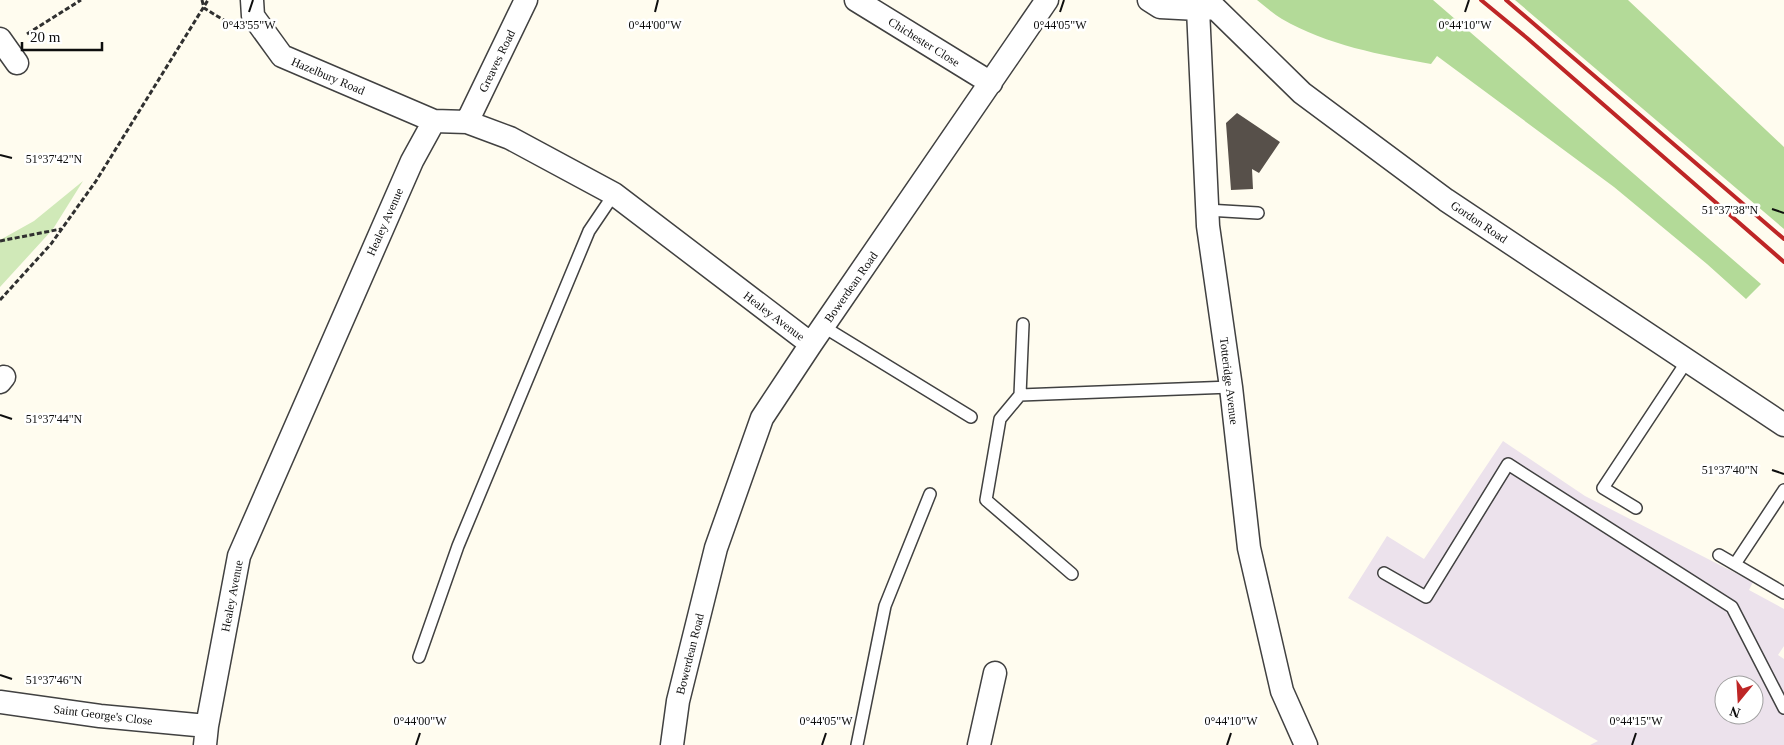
<svg xmlns="http://www.w3.org/2000/svg" width="1784" height="745" font-family="Georgia,serif">
  <style>
    .industrial { fill: #ece2ec; fill-rule: evenodd }
    .green { fill: #d0e9b8 }
    .forest { fill: #b3da98 }
    .building { fill: #57504a }
    .lines { fill: none; stroke-linecap: round; stroke-linejoin: round }
    .service-casing { stroke: #414141; stroke-width: 14 }
    .minor-casing { stroke: #414141; stroke-width: 25 }
    .path { stroke: #303030; stroke-width: 3; stroke-dasharray: 5 2.5; stroke-linecap: butt }
    .service { stroke: #fff; stroke-width: 11 }
    .minor { stroke: #fff; stroke-width: 22 }
    .rail { stroke: #be2626; stroke-width: 4 }
    .ticks { fill: none; stroke: #0e0e0e; stroke-width: 2 }
    .labels { text-anchor: middle; dominant-baseline: central; stroke-width: 5; stroke-linejoin: round; paint-order: stroke }
    .street-label { font-size: 12px; fill: #0e0e0e; stroke: #fff }
    .ticks-label { font-size: 12px; text-anchor: middle; fill: #0e0e0e; stroke: #fff; stroke-width: 5; stroke-linejoin: round; paint-order: stroke }
  </style>
  <rect width="100%" height="100%" fill="#fffcef"/>
  <path class="industrial" d="M1503,441l82,55 168,86 -4,8 35,19v37l-6,9 6,4v86h-194l8,-4 -250,-143 39,-62 37,23zM1724,685h30v30h-30z"/>
  <path class="green" d="M83,181l-30,48 -53,58v-47l34,-19z"/>
  <path class="forest" d="M1257,0h176l328,284 -15,15 -39,-35 -93,-77 -177,-131 -6,8c-50,-9 -104,-19 -149,-45 -9,-5 -17,-13 -25,-19z
    M1515,0h113l156,147v82z"/>
  <path class="building" d="M1237,113l43,29 -21,31 -7,-4 1,20 -22,1 -5,-67z"/>
  <g class="lines">
    <g class="service-casing">
      <path id="service" d="M1207,210l51,3
        M824,327l147,90
        M1020,395l3,-71
        M1636,508l-33,-20 84,-127
        M1719,555l65,38
        M1735,564l49,-74
        M1384,573l42,24 82,-133 224,143 52,101
        M1072,574l-86,-74 14,-81 20,-24 211,-8
        M419,657l39,-111 131,-315 25,-37
        M857,745l28,-139 45,-112"/>
    </g>
    <g class="minor-casing">
      <path id="minor" d="M252,0l1,16 29,40 152,65
        M856,0l135,83
        M1149,0l11,7 38,2 10,217 23,161 18,161 33,143 24,54
        M1198,0v9l17,-1 87,85 144,107 338,225
        M0,39l17,24
        M467,122l59,-122
        M0,382l4,-5
        M0,702l100,14 107,10
        M205,745l2,-19 32,-170 173,-395 22,-40 33,1 43,16 104,56 197,150
        M672,745l6,-44 38,-153 46,-130 49,-74 236,-344
        M979,745l16,-72"/>
    </g>
    <path class="path" d="M202,0l2,8 26,16
      M27,34l54,-34
      M0,241l61,-12
      M0,300l51,-56 45,-63 112,-181"/>
    <use href="#service" class="service"/>
    <use href="#minor" class="minor"/>
    <path class="rail" d="M1481,0l46,38 257,224
      M1506,0l278,239"/>
  </g>
  <path class="ticks" d="M249,12l4,-12M655,12l3,-12M1060,12l4,-12M1465,12l4,-12M0,155l12,3M1772,209l12,4M0,415l12,4M1772,470l12,4M0,675l12,4M416,745l4,-12M822,745l4,-12M1227,745l4,-12M1632,745l4,-12"/>
  <g class="labels">
    <g class="street-label">
      <text transform="translate(924 42) rotate(32)">Chichester Close</text>
      <text transform="translate(497 61) rotate(-64)">Greaves Road</text>
      <text transform="translate(328 76) rotate(23)">Hazelbury Road</text>
      <text transform="translate(385 222) rotate(-66)">Healey Avenue</text>
      <text transform="translate(1479 222) rotate(34)">Gordon Road</text>
      <text transform="translate(851 287) rotate(-55)">Bowerdean Road</text>
      <text transform="translate(774 316) rotate(37)">Healey Avenue</text>
      <text transform="translate(1229 381) rotate(83)">Totteridge Avenue</text>
      <text transform="translate(232 596) rotate(-79)">Healey Avenue</text>
      <text transform="translate(690 654) rotate(-76)">Bowerdean Road</text>
      <text transform="translate(103 715) rotate(7)">Saint George's Close</text>
    </g>
  </g>
  <g class="ticks-label">
    <text x="249" y="29">0°43'55"W</text>
    <text x="655" y="29">0°44'00"W</text>
    <text x="1060" y="29">0°44'05"W</text>
    <text x="1465" y="29">0°44'10"W</text>
    <text x="54" y="163">51°37'42"N</text>
    <text x="1730" y="214">51°37'38"N</text>
    <text x="54" y="423">51°37'44"N</text>
    <text x="1730" y="474">51°37'40"N</text>
    <text x="54" y="684">51°37'46"N</text>
    <text x="420" y="725">0°44'00"W</text>
    <text x="826" y="725">0°44'05"W</text>
    <text x="1231" y="725">0°44'10"W</text>
    <text x="1636" y="725">0°44'15"W</text>
  </g>
  <g transform="translate(1739 700) rotate(198)"><circle r="24" fill="#ffffff" stroke="#9f9f9f"/>
  <path d="M0-4L9 19L0 12L-9 19Z" fill="#be2626"/>
  <text y="-8" font-size="14" font-weight="bold" text-anchor="middle" fill="#0e0e0e">N</text>
  </g>
  <path d="M22 42v8h80v-8" fill="none" stroke="#0e0e0e" stroke-width="2.5"/>
  <text x="30" y="42" font-size="15" fill="#0e0e0e" stroke="#ffffff" stroke-width="4" paint-order="stroke">20 m</text>
</svg>
